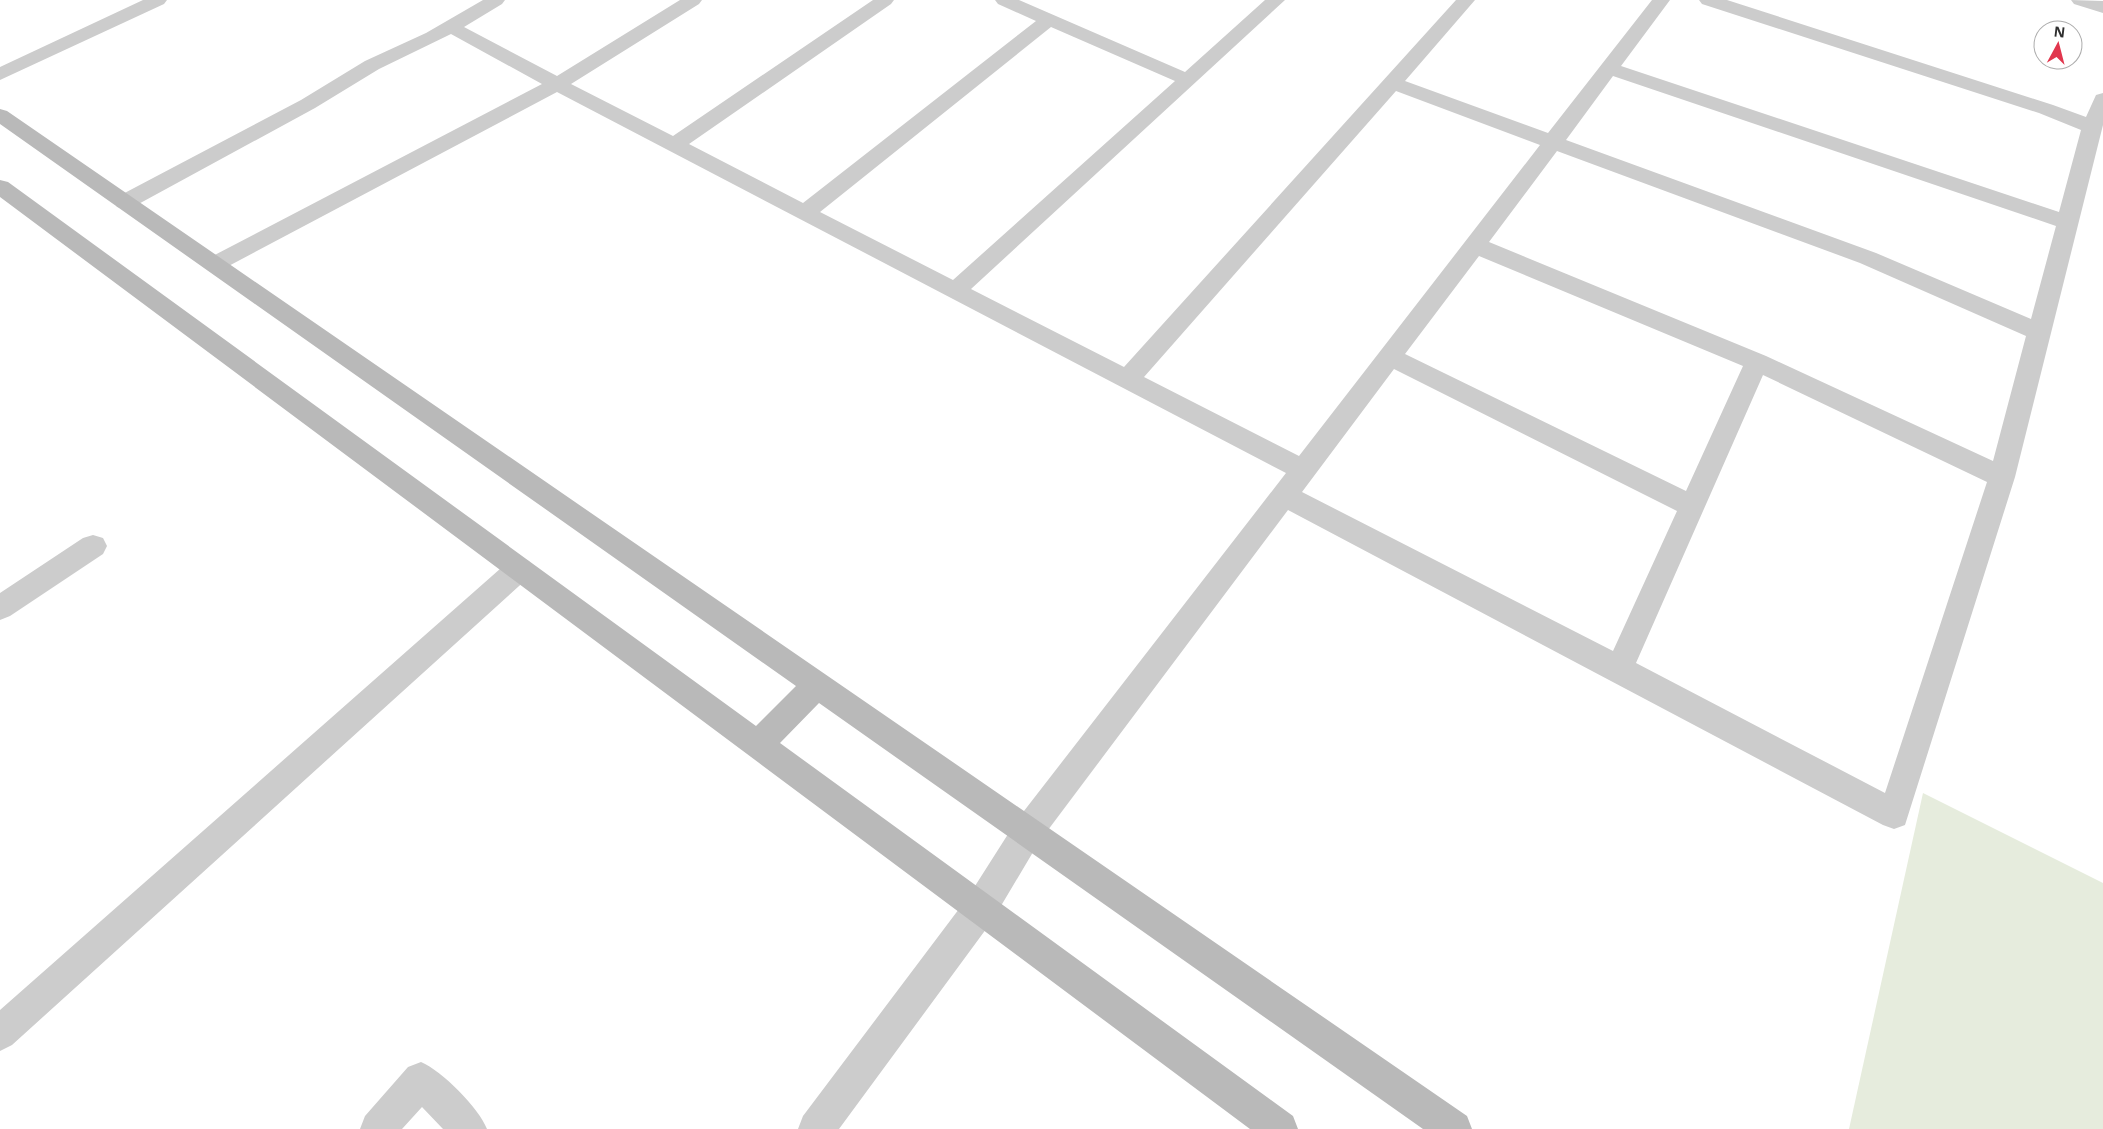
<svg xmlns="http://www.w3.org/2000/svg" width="2103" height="1129" font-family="'Noto Sans',sans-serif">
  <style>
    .green { fill: #e6ecdd }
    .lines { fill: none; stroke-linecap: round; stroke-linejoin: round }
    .street { fill: #ccc; fill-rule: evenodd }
    .secondary { fill: #b9b9b9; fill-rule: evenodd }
  </style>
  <rect width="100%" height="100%" fill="#fff"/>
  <path class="green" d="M1923,793l180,90v246h-254z"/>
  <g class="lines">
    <path class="street" d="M143,0h24l-3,4 -164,76v-13z
      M483,0h22l-3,4 -38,23 93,49 123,-76h22l-3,4 -128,80 102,52 200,-136h21l-3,4 -202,140 114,59 233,-182 -38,-17 -3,-4h24l166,72 80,-72h20l-314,289 153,78 332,-367h19l-70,81 143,52 104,-133h18l-49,66 438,146 22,-82 -42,-17 -337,-109 -3,-4h28l326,105 33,12 10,-22 7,-2v32l-88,352 -110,348 -11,4 -11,-4 -595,-315 -249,332 -47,79 -153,208h-41l5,-13 165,-219 49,-77 269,-347 -729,-381 -334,177 -8,3 -8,-3 -3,-5 3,-5 335,-175 -91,-50 -72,35 -64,39 -182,99 -8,2 -8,-2 -3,-5 3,-5 184,-97 64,-39 61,-28zM1051,27l124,54 -222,199 -133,-68zM1613,76l443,150 -25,93 -155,-66 -310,-113zM1396,91l144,54 -241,311 -155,-79zM1557,151l303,112 166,73 -33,125 -227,-105 -277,-114zM1479,256l264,110 -57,125 -281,-137zM1394,369l283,142 -64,140 -311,-159zM1763,375l224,107 -102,311 -249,-130z
      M2071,0l32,1v12l-29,-9z
      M93,535l10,3 4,8 -4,8 -93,62 -10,4v-27l83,-55z
      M519,558l10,3 4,8 -4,8 -517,468 -12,6v-41l509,-449z
      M421,1062c21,9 58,46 66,67h-44l-21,-22 -20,22h-42l5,-13 43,-49z"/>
    <path class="secondary" d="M0,109l7,2 1460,1005 5,13h-49l-604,-426 -39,40 513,373 5,13h-48l-1250,-932v-17l8,2 748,544 40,-40 -796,-562z"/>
  </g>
  <g transform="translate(2058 45) rotate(7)"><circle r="24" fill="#ffffff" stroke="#acacac"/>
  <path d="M0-4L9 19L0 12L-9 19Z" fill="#e1364d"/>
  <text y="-8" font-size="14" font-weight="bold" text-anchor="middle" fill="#2f2f2f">N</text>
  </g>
</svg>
